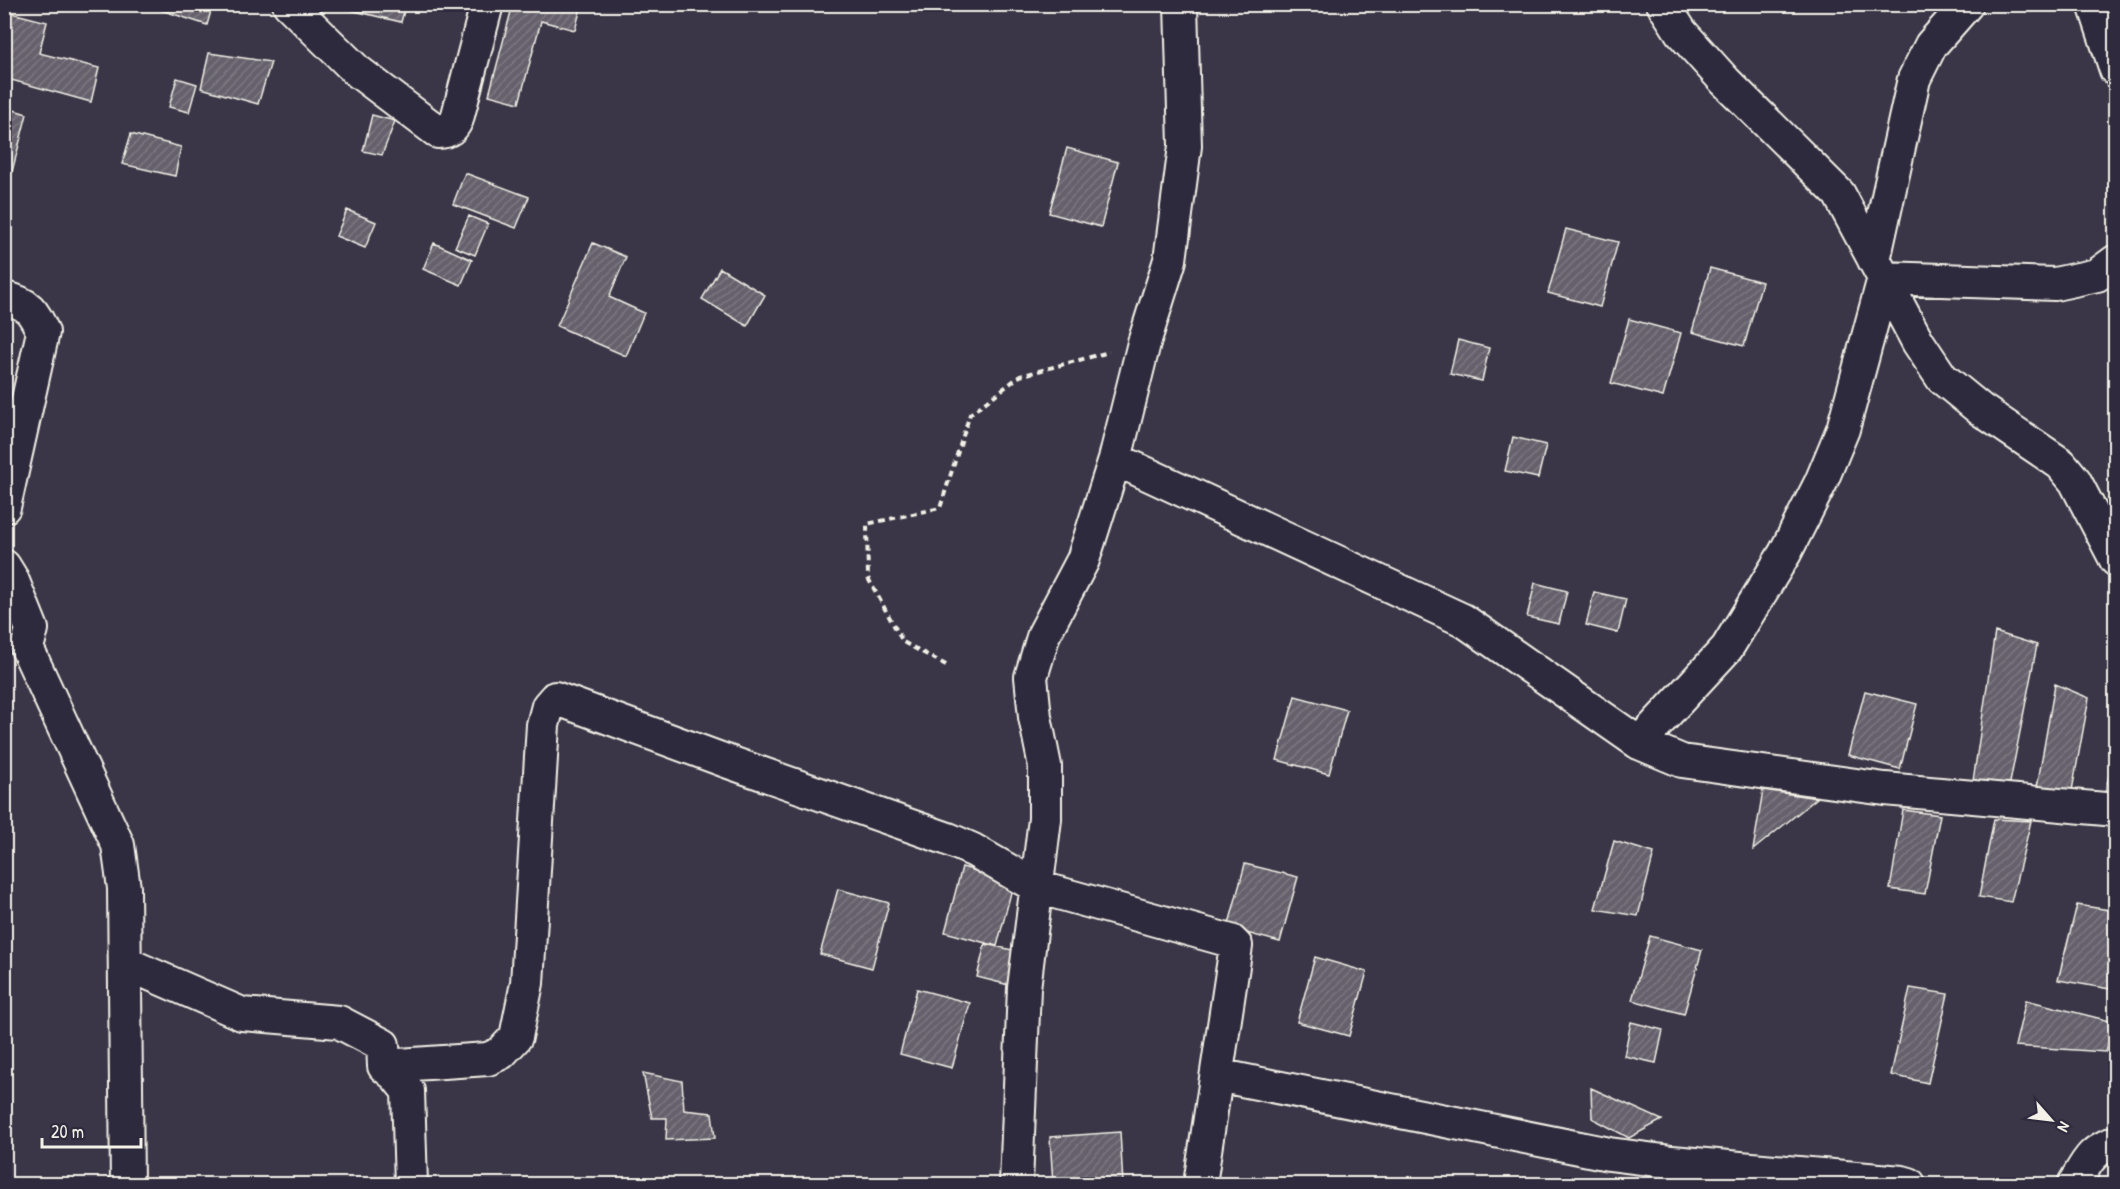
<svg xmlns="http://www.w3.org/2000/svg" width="2120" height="1189" font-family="'Patrick Hand',sans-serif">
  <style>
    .building { fill: url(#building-hatch); stroke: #f4f1e8; stroke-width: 1.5 }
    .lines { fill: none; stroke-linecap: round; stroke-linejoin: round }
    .minor-casing { stroke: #f4f1e8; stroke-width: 36 }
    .path { stroke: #f4f1e8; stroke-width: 4; stroke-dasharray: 6 4.5; stroke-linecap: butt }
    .minor { stroke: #2f2a3d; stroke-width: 32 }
  </style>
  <defs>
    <pattern id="building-hatch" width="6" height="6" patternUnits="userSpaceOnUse" patternTransform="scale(1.5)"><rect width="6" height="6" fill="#65616c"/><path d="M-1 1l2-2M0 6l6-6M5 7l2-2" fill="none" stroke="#7c7881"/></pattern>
  </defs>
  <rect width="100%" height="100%" fill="#3b3647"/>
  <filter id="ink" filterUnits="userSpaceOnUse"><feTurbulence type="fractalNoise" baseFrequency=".0167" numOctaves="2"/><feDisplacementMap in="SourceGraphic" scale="12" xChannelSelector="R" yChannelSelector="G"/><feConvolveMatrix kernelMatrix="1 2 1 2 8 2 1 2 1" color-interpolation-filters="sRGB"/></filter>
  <g filter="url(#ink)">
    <path class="building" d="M143,4h70l-6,21z
      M325,4h81l-5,18z
      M513,4h69l-7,26 -34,-9 -22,82 -30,-8z
      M4,11l43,11 -8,31 60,15 -8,34 -87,-24z
      M209,53l62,9 -13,42 -57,-16z
      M177,78l20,6 -8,28 -20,-5z
      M4,107l23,7 -19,73 -4,-1z
      M372,115l23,6 -13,34 -19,-4z
      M131,134l50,13 -6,29 -53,-12z
      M1067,148l51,14 -17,65 -52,-14z
      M465,173l64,24 -13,31 -63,-24z
      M347,210l29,12 -11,26 -29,-12z
      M469,216l19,8 -13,31 -20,-8z
      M1566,229l52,13 -18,65 -52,-14z
      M434,243l38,17 -11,25 -38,-16z
      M593,243l33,14 -17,40 35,16 -18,43 -69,-30z
      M720,268l45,27 -18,31 -45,-27z
      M1710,268l52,14 -18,64 -52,-14z
      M1629,319l52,14 -18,64 -52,-14z
      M1458,340l31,8 -7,33 -32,-7z
      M1513,437l33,8 -8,33 -33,-7z
      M1535,583l32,8 -8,33 -32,-7z
      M1594,592l32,7 -8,34 -32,-8z
      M1995,632l42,13 -29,148 -36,-5z
      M2055,684l34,14 -18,98 -35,-3z
      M1865,691l52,13 -17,65 -52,-14z
      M1295,696l52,14 -18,64 -52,-14z
      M2116,746v56l-13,-1z
      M1763,790l54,8 -64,52z
      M1903,810l37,5 -15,79 -35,-5z
      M1994,819l37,2 -20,81 -32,-5z
      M1614,841l40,12 -16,63 -43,-7z
      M1245,864l53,13 -18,65 -52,-14z
      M962,867l52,14 -17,65 -52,-14z
      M838,889l51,14 -17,65 -52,-14z
      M2077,905l39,6v79l-58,-10z
      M1650,936l52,14 -18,64 -52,-14z
      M985,944l32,7 -8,34 -32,-8z
      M1315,957l52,15 -18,64 -52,-14z
      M1910,988l38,6 -20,89 -37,-8z
      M917,989l53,14 -18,65 -52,-14z
      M2026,1000l88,22 -8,30 -91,-6z
      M1631,1022l32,8 -7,33 -32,-7z
      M643,1073l39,8 2,29 28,3 3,25 -49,2 1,-22h-15z
      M1591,1088l71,32 -33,18 -37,-20z
      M1120,1132l3,52h-70l-3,-47z"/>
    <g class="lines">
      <g class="minor-casing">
        <path id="minor" d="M289,4l67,66 82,62c11,0 15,-4 19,-13l30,-115
          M1663,4l18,28 44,49 114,113 79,148 24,36 38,31 81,55 14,17 41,79
          M2094,4l22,66
          M1874,260l40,-181 17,-34 36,-41
          M4,298c25,5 29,13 39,34l-39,175
          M1115,459l348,161 176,123 43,18 203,28 231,21
          M4,566l8,13 20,50 -5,19 91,197 6,43 3,296
          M1639,743l88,-95 58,-95 36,-71 22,-53 41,-151 171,6 42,-9 19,-14
          M125,963l117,51 97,8 44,23 1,21 11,9 13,16 3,93
          M384,1066l104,-7 13,-6 15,-16 11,-54 16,-258 5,-19 7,-8 171,63 222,78 25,11 64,37 194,54 5,5 -36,238
          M1217,1075l392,79 63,8 230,20 7,2
          M1016,1184l8,-196 21,-169v-53l-10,-49 -4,-40 13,-43 39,-74 32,-101 29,-116 26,-83 15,-114 -4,-142
          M2074,1184c13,-22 16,-33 42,-42"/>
      </g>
      <path class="path" d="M946,665l-43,-23 -35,-64 -1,-54 73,-16 30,-94 50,-38 89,-24"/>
      <use href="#minor" class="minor"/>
    </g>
  </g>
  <rect width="2120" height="1189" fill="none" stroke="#2f2a3d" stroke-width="24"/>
  <rect x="12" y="12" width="2096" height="1165" fill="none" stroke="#f4f1e8" stroke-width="2" filter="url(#ink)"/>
  <g transform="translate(2051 1120) rotate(118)" stroke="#2f2a3d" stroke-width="4.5" paint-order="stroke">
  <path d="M0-4.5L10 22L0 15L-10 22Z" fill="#f4f1e8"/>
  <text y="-9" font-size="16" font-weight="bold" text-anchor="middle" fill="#f4f1e8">N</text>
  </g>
  <path d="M42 1138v9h99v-9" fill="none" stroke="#f4f1e8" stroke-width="3"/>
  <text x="51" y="1138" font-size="18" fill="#f4f1e8" stroke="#2f2a3d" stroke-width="4.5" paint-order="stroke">20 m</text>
</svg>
